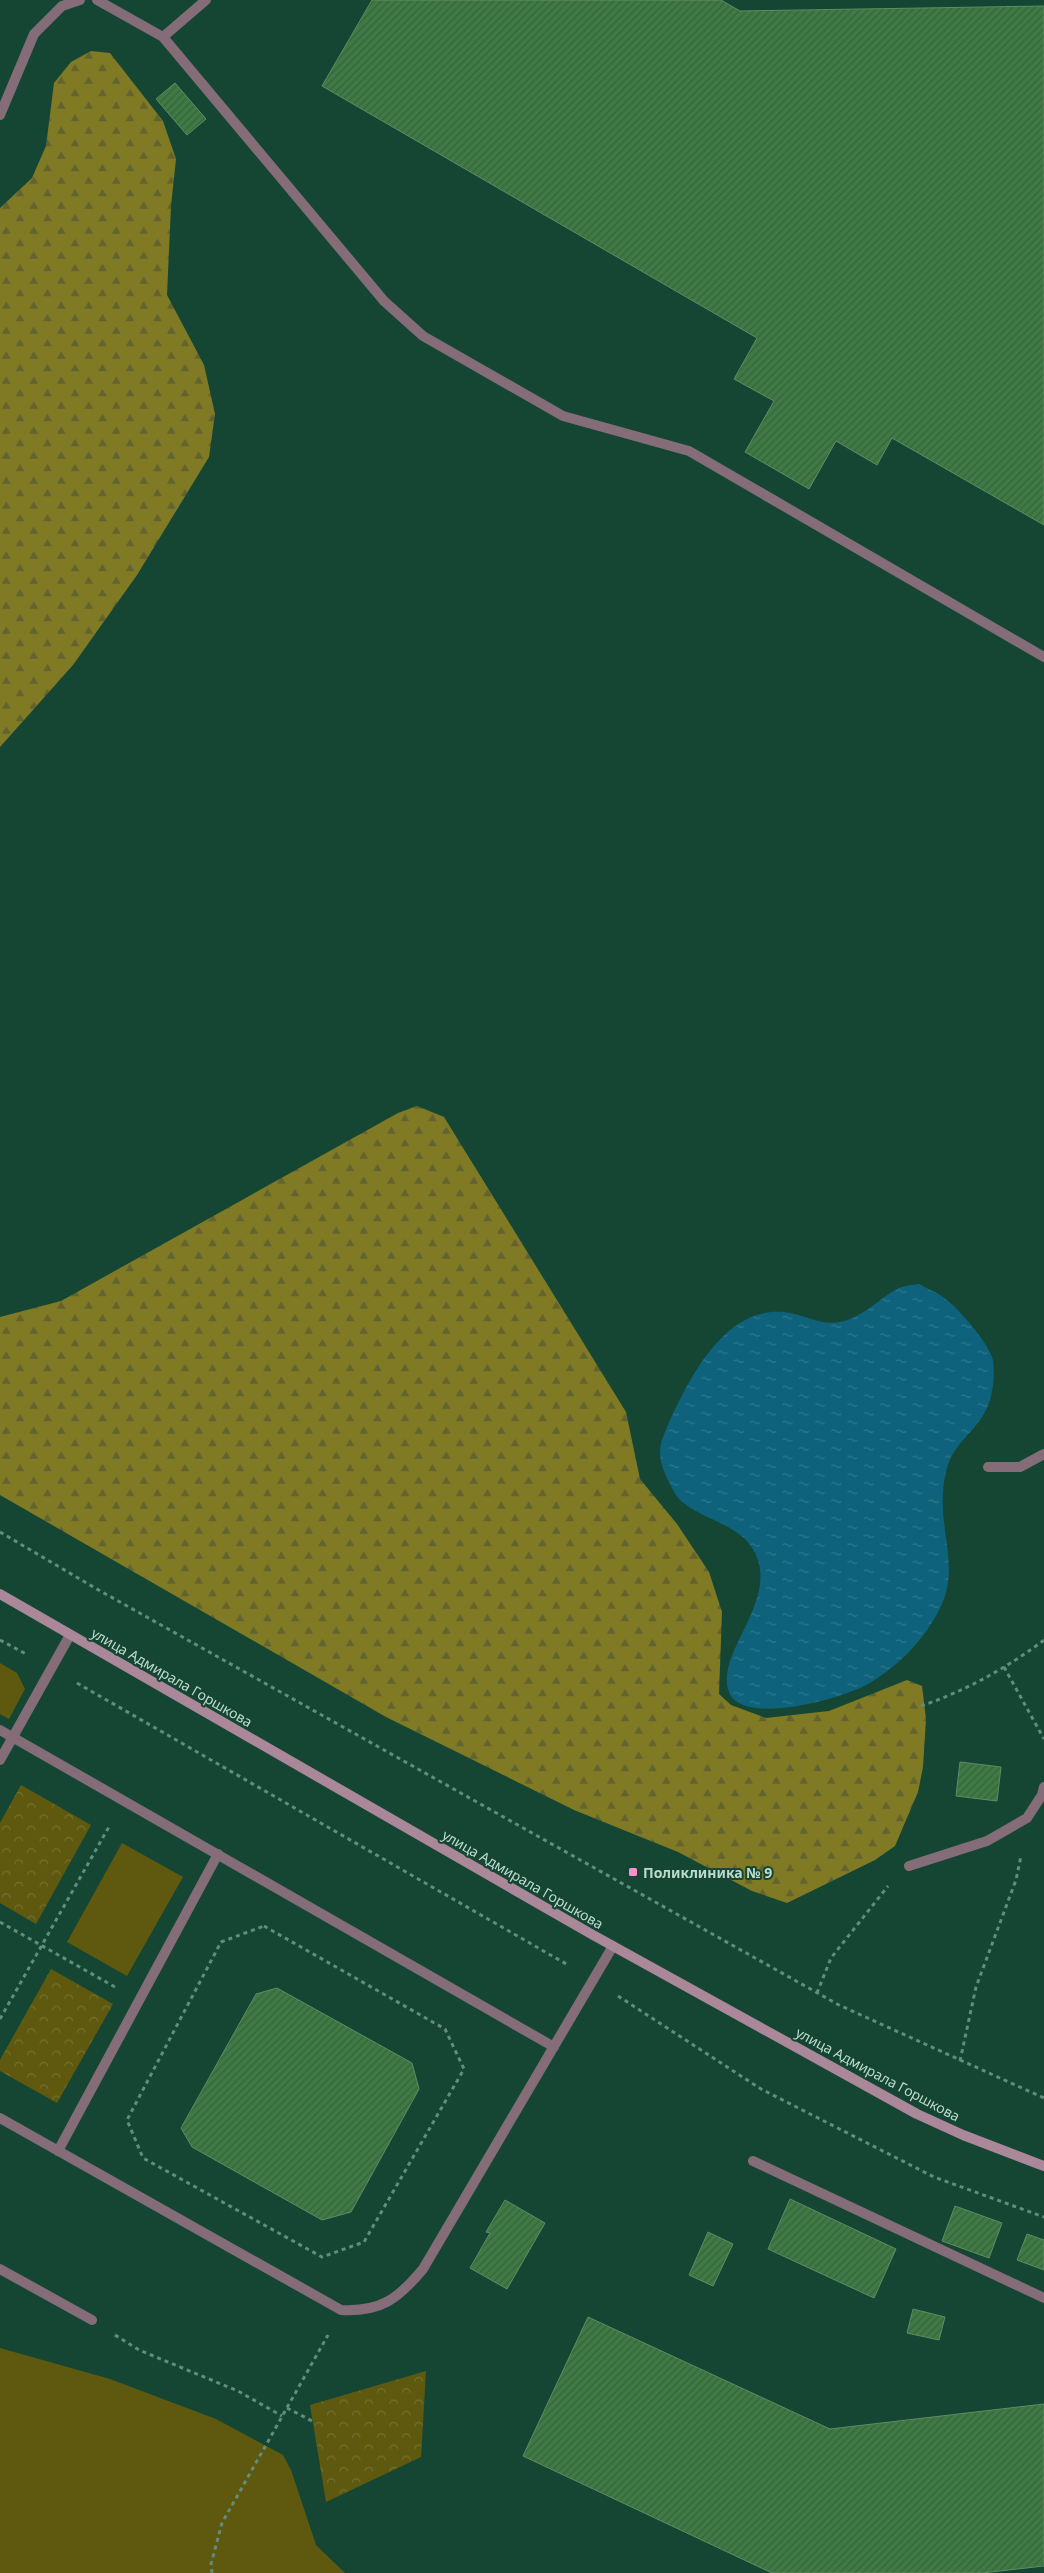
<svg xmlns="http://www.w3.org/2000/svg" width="1044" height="2573" font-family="'Noto Sans',sans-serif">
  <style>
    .grass { fill: #5e590f }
    .forest { fill: url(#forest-firs) }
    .park { fill: url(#park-crowns) }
    .water { fill: url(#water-ripples) }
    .building { fill: url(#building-hatch); stroke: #618c63 }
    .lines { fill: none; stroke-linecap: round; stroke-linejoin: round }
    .path { stroke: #638c7c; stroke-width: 3; stroke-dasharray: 4 4; stroke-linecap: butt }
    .lane { stroke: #846c79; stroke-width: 10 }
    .secondary { stroke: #ab879a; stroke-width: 10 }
    .poi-dot { fill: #f890cc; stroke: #154634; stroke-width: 2 }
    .labels { text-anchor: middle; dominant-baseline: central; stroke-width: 4; stroke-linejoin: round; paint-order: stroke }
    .street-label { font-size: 14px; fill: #bbdacc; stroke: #154634 }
    .poi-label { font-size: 14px; font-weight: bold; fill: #bbdacc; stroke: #154634; text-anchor: start }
  </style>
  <defs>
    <pattern id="forest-firs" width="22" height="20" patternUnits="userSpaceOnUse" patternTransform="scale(1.25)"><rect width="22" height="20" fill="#807a25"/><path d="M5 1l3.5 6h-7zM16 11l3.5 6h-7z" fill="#63632f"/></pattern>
    <pattern id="park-crowns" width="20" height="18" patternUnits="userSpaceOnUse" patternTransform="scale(1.25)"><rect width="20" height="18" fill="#5e590f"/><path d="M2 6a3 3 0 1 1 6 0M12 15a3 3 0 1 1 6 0" fill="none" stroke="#737031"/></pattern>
    <pattern id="water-ripples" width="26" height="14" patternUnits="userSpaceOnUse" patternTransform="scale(1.25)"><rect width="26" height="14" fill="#0e627c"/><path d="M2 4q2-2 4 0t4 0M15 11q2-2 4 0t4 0" fill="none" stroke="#2f788d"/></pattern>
    <pattern id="building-hatch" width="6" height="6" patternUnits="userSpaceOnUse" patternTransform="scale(1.25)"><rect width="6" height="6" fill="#3e7a43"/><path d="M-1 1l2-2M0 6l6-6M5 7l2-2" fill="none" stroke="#3b6040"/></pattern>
  </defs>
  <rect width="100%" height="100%" fill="#154634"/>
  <path class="grass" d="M0,1663l17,10 8,16 -16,30 -9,-5z
    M122,1843l61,34 -56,99 -60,-34z
    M0,2348l110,31 106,40 67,36 8,15 25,75 29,28h-345z"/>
  <path class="forest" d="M91,51l19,2 53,68 13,38 -5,47 -4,89 37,70 11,49 -6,43 -72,118 -64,90 -73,82v-539l32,-30 14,-32 8,-63 17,-21z
    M417,1106l27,11 182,295 14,67 37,45 32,48 13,40 -3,82 12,11 35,13 63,-7 78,-31 15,6 4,33 -3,48 -5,25 -23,54 -20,14 -88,43 -35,-12 -74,-39 -104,-42 -188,-93 -386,-222v-178l61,-16 337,-188z"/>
  <path class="park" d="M21,1785l70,40 -55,99 -36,-21v-80z
    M51,1969l62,35 -56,99 -57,-32v-11z
    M426,2371l-5,86 -95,45 -16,-97z"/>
  <path class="water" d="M919,1284c9,5 20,9 28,16 12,9 43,45 46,60 2,15 0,37 -7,50 -10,21 -33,34 -39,58 -2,8 -4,17 -4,25 -3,39 16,76 -2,113 -15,32 -42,60 -73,78 -24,14 -122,42 -138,10 -18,-38 48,-90 26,-139 -13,-31 -53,-34 -76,-55 -6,-6 -9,-15 -13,-22 -12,-26 -7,-35 4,-60 21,-45 55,-111 113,-106 20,2 36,14 56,10 21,-4 37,-21 55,-32 7,-4 16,-5 24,-6z"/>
  <path class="building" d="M372,0h349l19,11 304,-5v519l-152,-87 -15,27 -41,-24 -27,48 -64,-37 29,-51 -40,-22 23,-41 -435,-252z
    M175,83l31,36 -19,16 -31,-36z
    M960,1762l41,5 -4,34 -41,-5z
    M277,1988l135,75 7,26 -68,123 -29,8 -130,-73 -11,-19 75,-134z
    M790,2199l106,50 -22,49 -106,-49z
    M505,2200l40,23 -38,66 -37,-21 20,-35 -4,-1z
    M955,2206l47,17 -13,35 -47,-17z
    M708,2232l25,12 -20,42 -24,-11z
    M1027,2234l17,6v30l-27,-10z
    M913,2309l32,8 -6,23 -32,-7z
    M588,2317l242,112 214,-25v162l-62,7h-210l-249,-117z"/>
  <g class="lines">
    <path class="path" d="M0,1532l95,56 744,417 205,93
      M0,1640l26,14
      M1004,1667l40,72
      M77,1683l491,282
      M921,1706c44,-15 86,-38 123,-66
      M0,1922l115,65
      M264,1926l181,103 19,40 -100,173 -42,15 -179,-99 -16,-38 94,-178z
      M817,1993l14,-35 57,-72
      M618,1996l143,93 173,88 110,40
      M0,2019l110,-194
      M960,2061l16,-74 40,-107 5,-24
      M115,2335l24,15 99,41 44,25
      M287,2408l27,14
      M212,2573l-1,-9 11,-41 106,-188"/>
    <path class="lane" d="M97,0l66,37 43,-37
      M163,37l221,264 39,35 140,80 126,35 355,206
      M0,115l34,-81 28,-28 18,-6
      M988,1467h32l24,-13
      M0,1730l554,317
      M0,1760l70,-125
      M909,1866l78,-25 40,-23 15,-23 2,-8
      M0,2118l341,192c40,2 57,-11 82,-41l190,-323
      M58,2151l160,-297
      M753,2161l291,137
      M0,2269l92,51"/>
    <path class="secondary" d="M0,1594l593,341 324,179 46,21 81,31"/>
  </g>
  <rect class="poi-dot" x="628" y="1867" width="10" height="10" rx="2.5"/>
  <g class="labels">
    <g class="street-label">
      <text transform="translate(172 1677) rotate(30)">улица Адмирала Горшкова</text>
      <text transform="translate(523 1879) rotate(30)">улица Адмирала Горшкова</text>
      <text transform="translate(878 2074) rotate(28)">улица Адмирала Горшкова</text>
    </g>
    <g class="poi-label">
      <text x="643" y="1872">Поликлиника № 9</text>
    </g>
  </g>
</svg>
